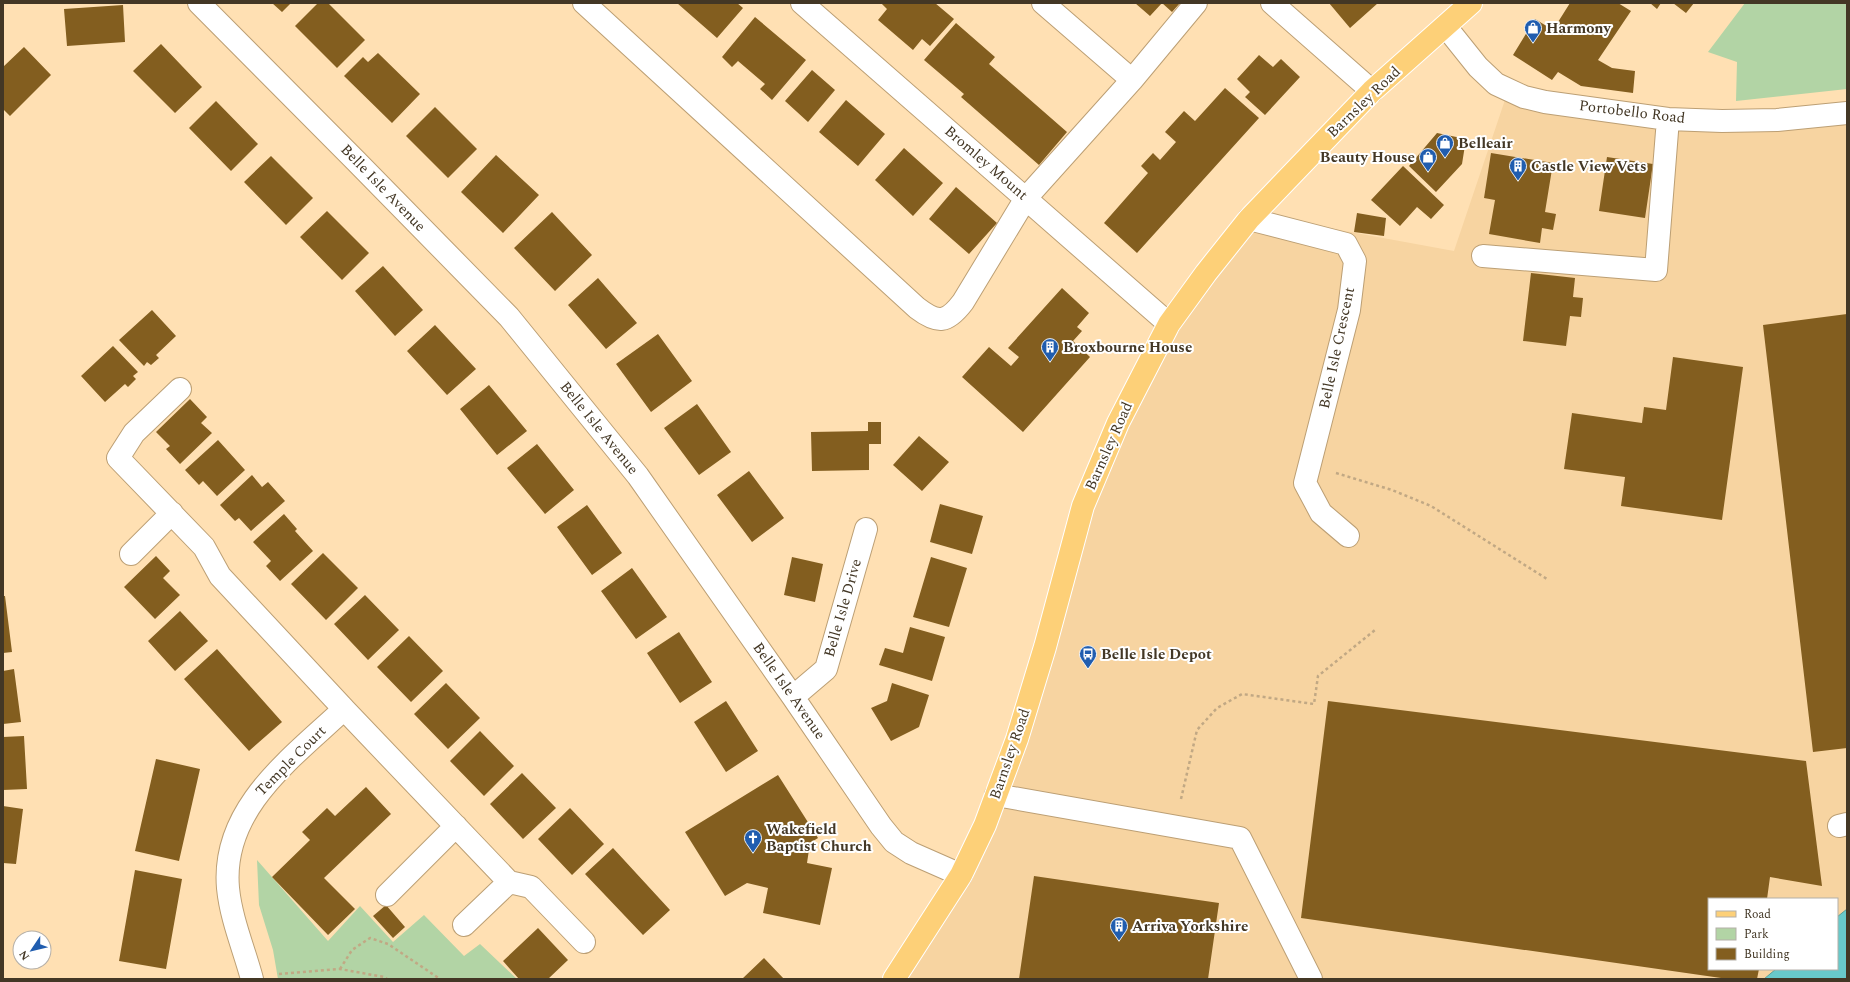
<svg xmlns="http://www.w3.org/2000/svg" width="1850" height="982" font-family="Spectral,serif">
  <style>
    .built { fill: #f7d4a1 }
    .green { fill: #b2d4a5 }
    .water { fill: #68c9ca; stroke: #5d9d98 }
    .building { fill: #835e1f }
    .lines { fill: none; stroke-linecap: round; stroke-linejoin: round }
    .minor-casing { stroke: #bc9f74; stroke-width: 24 }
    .major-casing { stroke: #fff; stroke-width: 24 }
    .path { stroke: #c1a884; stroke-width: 2.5; stroke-dasharray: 3 3; stroke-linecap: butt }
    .minor { stroke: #fff; stroke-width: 22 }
    .major { stroke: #fdd078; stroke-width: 22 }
    .labels { text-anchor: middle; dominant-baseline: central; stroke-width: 4; stroke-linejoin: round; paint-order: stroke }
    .poi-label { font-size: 15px; font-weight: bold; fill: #433725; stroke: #fff; text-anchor: start }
    .street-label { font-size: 15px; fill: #433725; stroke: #fff }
  </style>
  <rect width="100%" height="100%" fill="#ffe0b3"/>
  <path class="built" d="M1508,91l160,28 179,-6v796l-10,8v-18h-128v70h67l-12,10h-870l67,-104 157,-452 135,-209 201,37z"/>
  <path class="green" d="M1745,3h102v86l-111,12 1,-39 -29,-10z
    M257,860l71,81 32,-35 33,36 31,-27 40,41 16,-12 37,35h-239l-5,-29 -14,-45z"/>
  <path class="water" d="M1847,909v70h-83l12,-10h61v-52z"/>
  <path class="building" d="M272,3h19l-9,9z
    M318,3h10l37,37 -28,28 -42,-42z
    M677,3h60l6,5 -26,30z
    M881,3h54l19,16 -24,27 -8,-7 -9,11 -35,-30 9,-11z
    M1135,3h45l-8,9 -10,-9 -12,13z
    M1329,3h49l-28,25z
    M1570,3h48l13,8 -33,49 14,8 23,3 -2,22 -52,-7 -23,-14 -6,8 -39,-25 22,-36 18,11z
    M1650,3h11l-4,6z
    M1673,3h21l-8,10z
    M123,5l2,37 -58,4 -3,-37z
    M755,17l51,43 -34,40 -12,-11 5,-5 -27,-23 -6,6 -10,-10z
    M956,23l39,34 -6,7 78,68 -28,33 -78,-68 3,-3 -40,-34z
    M161,44l41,43 -27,26 -42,-42z
    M24,47l27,28 -41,41 -7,-7v-42z
    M378,53l42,41 -28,29 -48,-47 19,-19 5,5z
    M1259,55l14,12 8,-8 19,18 -35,38 -20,-18 5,-5 -13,-13z
    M812,70l23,20 -27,32 -23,-21z
    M1225,88l34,30 -122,135 -33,-30 44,-50 -7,-7 12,-13 7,7 16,-18 -11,-10 19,-21 11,10z
    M846,100l39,34 -27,32 -39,-34z
    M216,101l42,43 -27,27 -42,-43z
    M435,107l42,42 -29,29 -42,-42z
    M1437,133l29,6 -4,25 -26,28 -27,-26z
    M904,148l39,35 -30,33 -38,-36z
    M1491,153l62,10 -8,49 11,2 -3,16 -11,-2 -2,15 -51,-9 6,-34 -11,-2z
    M496,155l43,40 -36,38 -42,-41z
    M271,156l42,42 -27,27 -42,-43z
    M1607,157l46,7 -8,54 -46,-7z
    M1403,166l41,39 -13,14 -14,-12 -17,19 -29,-26z
    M956,187l41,36 -28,31 -40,-35z
    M327,211l42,42 -27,27 -42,-43z
    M552,212l40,43 -37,36 -41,-43z
    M1357,213l29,5 -2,18 -30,-4z
    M383,266l40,44 -28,26 -40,-45z
    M1531,273l44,5 -2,19 10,1 -2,19 -11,-1 -4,30 -43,-5z
    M598,278l39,45 -31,26 -38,-44z
    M1062,288l27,25 -12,14 5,4 -9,10 17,16 -67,75 -61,-55 27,-30 22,19 8,-9 -11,-9z
    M152,310l24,26 -20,19 3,3 -8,7 -4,-3 -3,4 -25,-26z
    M1847,314v434l-34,4 -50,-427z
    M435,325l41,44 -29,26 -40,-44z
    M658,334l34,47 -41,31 -35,-48z
    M113,346l25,26 -5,4 3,3 -8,8 -3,-3 -20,18 -24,-26z
    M1673,357l70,10 -21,153 -101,-14 4,-29 -61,-8 8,-56 70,10 2,-16 22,3z
    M489,385l38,46 -30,24 -37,-46z
    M190,399l17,18 -6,6 11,10 -32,31 -14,-15 4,-3 -14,-14z
    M697,404l34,48 -32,23 -35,-47z
    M868,422h13v22h-12v26l-57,1 -1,-39 57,-1z
    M919,436l30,26 -27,29 -29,-26z
    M218,440l27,30 -28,26 -14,-15 -4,4 -14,-15z
    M537,444l37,46 -29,24 -38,-46z
    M749,471l35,47 -32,24 -35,-47z
    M252,475l10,12 6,-5 17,19 -34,30 -12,-13 -4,3 -15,-16z
    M940,504l43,12 -11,38 -42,-12z
    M587,505l35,48 -30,22 -35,-48z
    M284,514l13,15 -2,2 18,20 -33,30 -14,-15 5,-5 -18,-19z
    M323,553l35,35 -32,32 -35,-36z
    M156,556l14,15 -7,7 17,17 -25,24 -31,-32z
    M792,557l31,7 -8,38 -31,-7z
    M931,557l36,11 -18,59 -36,-10z
    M632,568l35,49 -31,22 -35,-48z
    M365,595l34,35 -31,30 -34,-36z
    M3,596h2l7,56 -9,1z
    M180,611l28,30 -33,30 -27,-30z
    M910,627l35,10 -13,44 -53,-16 6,-17 18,5z
    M679,632l33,50 -32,21 -33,-50z
    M409,636l34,35 -32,31 -34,-35z
    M217,649l65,73 -33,29 -65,-72z
    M14,669l7,53 -18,2v-53z
    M446,683l34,35 -32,31 -34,-35z
    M892,683l37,12 -10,32 -28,14 -20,-33 16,-7z
    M726,701l32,50 -32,21 -32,-50z
    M1328,701l478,60 16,125 -52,-9 -3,22h-58v70h50l-2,10h-29l-427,-61z
    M480,731l34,35 -30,30 -34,-35z
    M24,736l3,53 -24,1v-53z
    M156,759l44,10 -21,92 -44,-10z
    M522,773l34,35 -33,31 -33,-35z
    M778,775l40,63 -8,5 -3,20 25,5 -12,57 -57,-12 5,-25 -21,-5 -22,13 -40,-64z
    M366,787l25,27 -67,64 31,31 -27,26 -56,-58 38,-37 -8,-8 25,-24 8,8z
    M3,806l20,3 -7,55 -13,-1z
    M570,808l34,36 -32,31 -34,-36z
    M613,848l57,62 -27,25 -58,-61z
    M135,870l47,9 -16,90 -47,-8z
    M1034,876l185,27 -11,76h-189z
    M386,905l19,22 -12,11 -20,-22z
    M538,928l30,32 -20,19h-29l-16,-18z
    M764,958l20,21h-42z"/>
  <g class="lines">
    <g class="minor-casing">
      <path id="minor" d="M199,3l157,158 153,156 129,159 155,221 88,129 13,16 17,11 50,22
        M584,3l333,305c21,16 30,15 46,-6l63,-104 106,-118 64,-77
        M802,3l367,321
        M1043,3l89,77
        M1272,3l100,88
        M1446,27l32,40 18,17 28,13 21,5 123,17 54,2 55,-1 70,-7
        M1249,219l97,25 9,17 -6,49 -44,173 16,30 27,23
        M1483,256l173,14 12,-151
        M180,389l-46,44 -16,25 86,89 16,29 124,133c-52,49 -123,99 -116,179 3,31 16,61 24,91
        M131,554l41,-41
        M793,697l33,-28 40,-140
        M344,709l165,173 22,5 53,55
        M996,795l244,43 71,141
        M1839,826l8,-2
        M387,895l69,-69
        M464,925l45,-43"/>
    </g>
    <g class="major-casing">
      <path id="major" d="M894,979l67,-104 24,-50 32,-86 28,-92 38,-141 35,-83 51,-99 37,-51 43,-54 123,-128 99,-88"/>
    </g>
    <path class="path" d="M1336,473l56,17 39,16 116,73
      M1181,799l16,-69 20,-22 25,-14 72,10 4,-28 57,-46
      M340,969l12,-19 18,-12 18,6 52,35
      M279,974l61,-5 44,8 3,2"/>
    <use href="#minor" class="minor"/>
    <use href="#major" class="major"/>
  </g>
  <defs>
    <g id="shop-pin" transform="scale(0.9)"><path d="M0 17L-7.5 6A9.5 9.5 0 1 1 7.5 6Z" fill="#205daf" stroke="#fff"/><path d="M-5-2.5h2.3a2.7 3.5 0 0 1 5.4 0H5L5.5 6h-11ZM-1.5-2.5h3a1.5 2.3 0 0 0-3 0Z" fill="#fff"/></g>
    <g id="building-pin" transform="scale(0.9)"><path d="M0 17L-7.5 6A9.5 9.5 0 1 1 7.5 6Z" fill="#205daf" stroke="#fff"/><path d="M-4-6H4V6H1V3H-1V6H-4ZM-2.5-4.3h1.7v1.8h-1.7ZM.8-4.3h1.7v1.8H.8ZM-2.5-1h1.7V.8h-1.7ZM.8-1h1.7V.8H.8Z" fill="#fff"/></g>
    <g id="bus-pin" transform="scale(0.9)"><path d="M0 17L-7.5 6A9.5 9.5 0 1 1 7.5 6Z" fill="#205daf" stroke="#fff"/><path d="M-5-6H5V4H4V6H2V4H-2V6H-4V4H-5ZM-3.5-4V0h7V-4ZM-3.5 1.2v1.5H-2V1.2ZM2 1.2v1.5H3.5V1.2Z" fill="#fff"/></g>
    <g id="church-pin" transform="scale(0.9)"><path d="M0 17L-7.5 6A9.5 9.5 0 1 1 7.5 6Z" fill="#205daf" stroke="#fff"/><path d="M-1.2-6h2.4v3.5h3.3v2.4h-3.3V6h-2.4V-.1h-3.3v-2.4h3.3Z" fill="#fff"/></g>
  </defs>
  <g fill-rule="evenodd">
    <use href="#shop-pin" x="1533" y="28"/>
    <use href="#shop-pin" x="1445" y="143"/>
    <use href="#shop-pin" x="1428" y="157"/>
    <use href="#building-pin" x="1518" y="166"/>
    <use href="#building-pin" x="1050" y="347"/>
    <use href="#bus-pin" x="1088" y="654"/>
    <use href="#church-pin" x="753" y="838"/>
    <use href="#building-pin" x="1119" y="926"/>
  </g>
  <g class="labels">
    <g class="poi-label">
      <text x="1546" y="28">Harmony</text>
      <text x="1458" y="143">Belleair</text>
      <text x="1415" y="157" text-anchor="end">Beauty House</text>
      <text x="1531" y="166">Castle View Vets</text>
      <text x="1063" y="347">Broxbourne House</text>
      <text x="1101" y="654">Belle Isle Depot</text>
      <text x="766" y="829">Wakefield<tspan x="766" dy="17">Baptist Church</tspan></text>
      <text x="1132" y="926">Arriva Yorkshire</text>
    </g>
    <g class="street-label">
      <text transform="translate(1364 102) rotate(-44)">Barnsley Road</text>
      <text transform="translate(1632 112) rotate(7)">Portobello Road</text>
      <text transform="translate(986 163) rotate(41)">Bromley Mount</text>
      <text transform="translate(383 188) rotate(46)">Belle Isle Avenue</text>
      <text transform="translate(1337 348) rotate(-78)">Belle Isle Crescent</text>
      <text transform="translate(599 428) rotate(51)">Belle Isle Avenue</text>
      <text transform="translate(1109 446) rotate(-66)">Barnsley Road</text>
      <text transform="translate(843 608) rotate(-74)">Belle Isle Drive</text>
      <text transform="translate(789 691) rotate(55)">Belle Isle Avenue</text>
      <text transform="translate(1010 754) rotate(-71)">Barnsley Road</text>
      <text transform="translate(291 761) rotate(-45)">Temple Court</text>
    </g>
  </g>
  <rect width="1850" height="982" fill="none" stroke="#433725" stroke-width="8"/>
  <rect x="1708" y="898" width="130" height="72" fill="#ffffff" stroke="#b4afa8"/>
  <rect x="1716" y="911" width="20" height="6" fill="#fdd078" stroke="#b4afa8"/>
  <text x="1744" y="918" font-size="12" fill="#433725">Road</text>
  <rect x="1716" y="928" width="20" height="12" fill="#b2d4a5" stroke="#b4afa8"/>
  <text x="1744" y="938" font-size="12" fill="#433725">Park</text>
  <rect x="1716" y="948" width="20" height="12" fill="#835e1f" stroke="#b4afa8"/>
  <text x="1744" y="958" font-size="12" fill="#433725">Building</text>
  <g transform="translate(32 950) rotate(235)"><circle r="19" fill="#ffffff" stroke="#b4afa8"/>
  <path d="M0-3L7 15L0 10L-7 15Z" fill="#205daf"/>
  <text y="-6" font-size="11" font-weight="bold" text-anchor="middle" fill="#433725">N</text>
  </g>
</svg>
